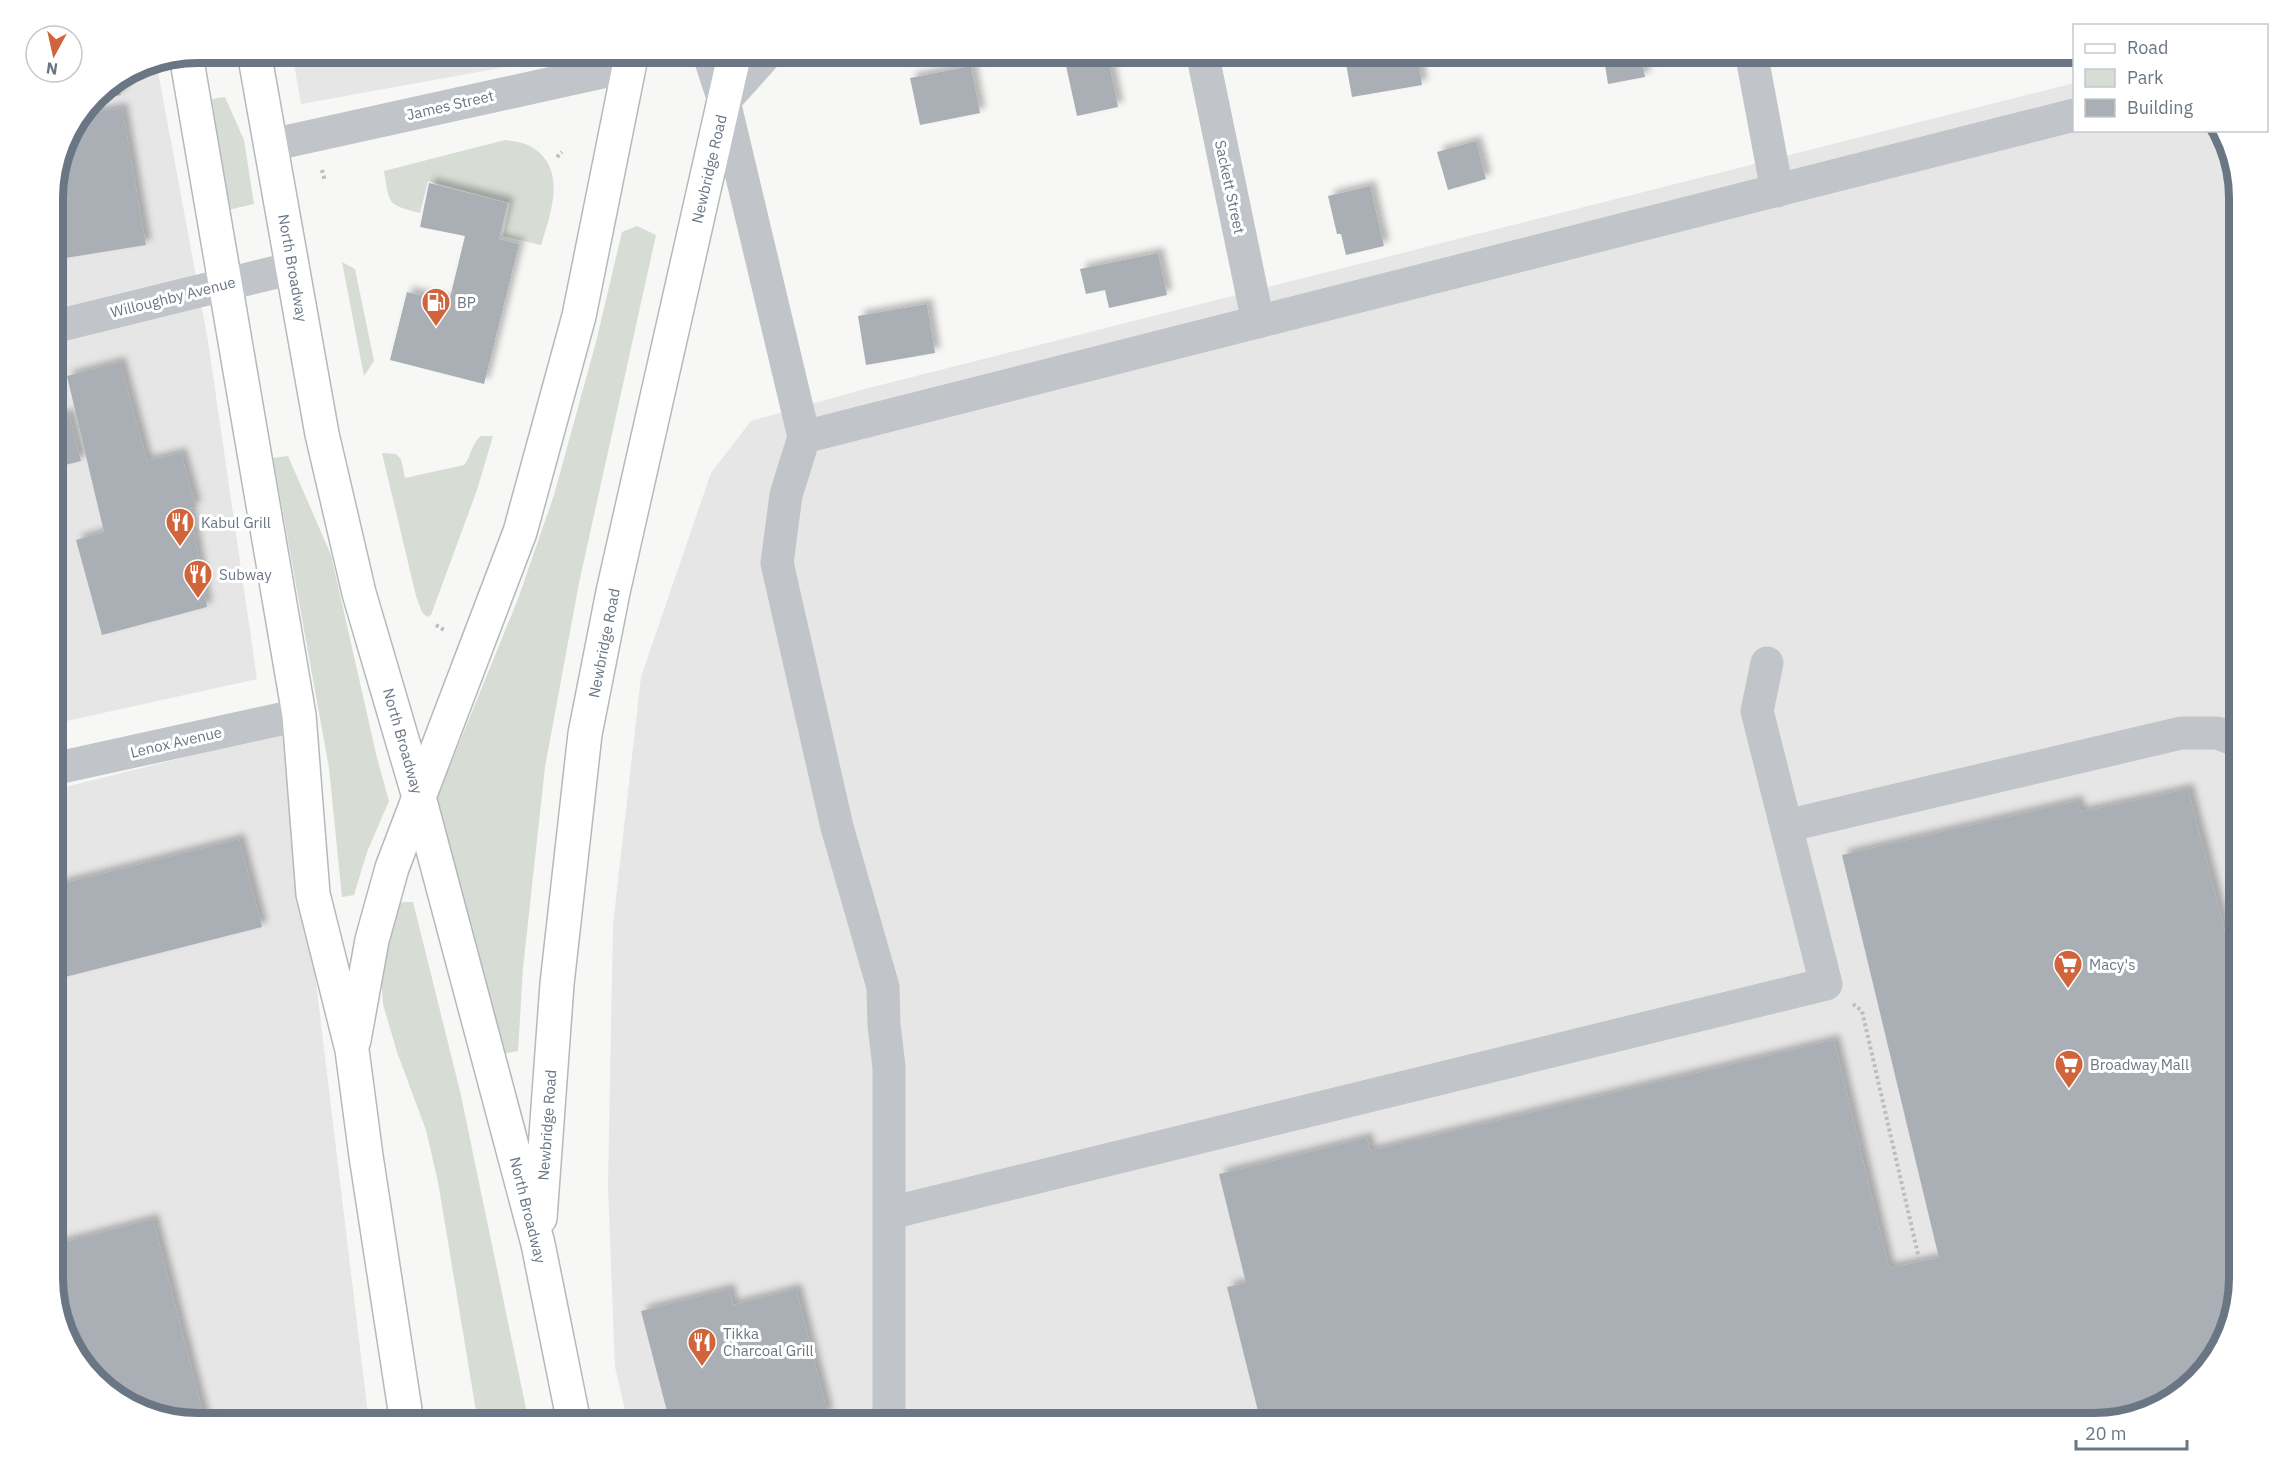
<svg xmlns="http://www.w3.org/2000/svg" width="2292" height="1476" font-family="'IBM Plex Sans',sans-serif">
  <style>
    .built { fill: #e5e6e5 }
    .green { fill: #d7dcd4 }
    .building { fill: #a9afb5; filter: url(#shadow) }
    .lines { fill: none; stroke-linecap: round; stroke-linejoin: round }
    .major-casing { stroke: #b5b8bc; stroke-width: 36 }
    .path { stroke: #bbbdc0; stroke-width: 4; stroke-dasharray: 3 3; stroke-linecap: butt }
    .minor { stroke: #c1c4c8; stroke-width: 33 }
    .major { stroke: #fff; stroke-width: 33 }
    .labels { text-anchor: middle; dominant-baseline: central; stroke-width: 6; stroke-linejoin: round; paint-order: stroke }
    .street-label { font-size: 15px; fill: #6a7683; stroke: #fff }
    .poi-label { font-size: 15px; fill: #6a7683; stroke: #fff; text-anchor: start }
    .rim { fill: none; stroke: #6a7683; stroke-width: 8 }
  </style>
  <defs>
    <filter id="shadow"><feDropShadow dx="5.5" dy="-5.5" stdDeviation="3" flood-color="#0004"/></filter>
  </defs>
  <rect width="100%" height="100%" fill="#f7f7f5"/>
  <path class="built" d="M292,52h291v1l-282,51z
    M156,61l52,280 49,338 -204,45v-535l11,-47 31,-47 48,-32z
    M2074,83v47l147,1 18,67v1080l-24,81 -49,45 -72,19h-1466l-13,-56 -7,-181 5,-261 28,-248 70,-204 40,-52 110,-31z
    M286,732l83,691h-171l-81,-24 -45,-49 -19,-63v-497z"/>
  <path class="green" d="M225,97l19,43 10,64 -26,6 -16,-111z
    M505,140c7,1 17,2 23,5 41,21 23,67 13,100l-38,-9 7,-33 -82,-22 -8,32c-34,-9 -30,-8 -36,-42z
    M637,226l19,9 -77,348 -34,184 -22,201 -5,83 -16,3 -68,-249 84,-206 36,-104 42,-153 26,-110z
    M342,262l13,7 19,92 -10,15z
    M481,436h12l-16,54 -46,125 -4,2 -5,-5 -6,-16 -34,-143 14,1 5,5 4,19 59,-13c7,-8 8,-23 17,-29z
    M288,456l43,99 46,203 12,43 -22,51 -13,43 -12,2 -13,-129 -56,-310z
    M404,902h9l47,189 69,332h-51l-40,-241 -12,-52 -29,-78 -14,-48 -2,-31 16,-69z"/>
  <path class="building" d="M1063,52h71l2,10 -26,6 8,39 -41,9z
    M1379,52h38l5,33 -70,12 -7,-39z
    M1603,52h37l5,25 -37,7z
    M971,66l9,47 -60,12 -10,-47z
    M117,80l4,15 -30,7 4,-7z
    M122,108l24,137 -93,15v-71l11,-47 18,-27z
    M1476,141l10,38 -38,11 -11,-38z
    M429,183l79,20 -9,36 20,5 -35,140 -94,-24 17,-68 42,10 16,-66 -45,-9z
    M1370,186l14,60 -38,9 -5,-21h-4l-9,-38z
    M1158,253l9,42 -58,13 -4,-18 -19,4 -6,-25z
    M927,304l8,49 -69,12 -8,-49z
    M120,362l27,99 34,-8 15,54 -6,2 17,98 -105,28 -26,-95 28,-8 -37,-156z
    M69,414l12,47 -28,7v-50z
    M2188,789l51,197v292l-24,81 -49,45 -72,19h-833l-34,-136 19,-4 -27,-109 148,-36 3,13 464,-111 55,228 50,-10 -97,-403 235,-54 4,11z
    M239,839l23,88 -209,53v-94z
    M153,1219l52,202 -8,2 -80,-24 -45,-49 -19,-63v-42z
    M729,1289l4,16 63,-16 32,126 -33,8h-125l-29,-112z"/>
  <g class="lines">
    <g class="major-casing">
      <path id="major" d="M254,52l68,382 37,159 60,204 119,447 36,179
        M186,55l113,660 14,179 39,156 14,106 41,267
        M354,1040l18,-100 20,-72 128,-336 59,-216 53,-264
        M540,1218l17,-234 28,-250 28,-142 122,-540"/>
    </g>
    <path class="path" d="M557,157l5,-5
      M322,170l3,11
      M436,625l8,5
      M1853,1004l9,7 58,252"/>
    <path class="minor" d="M708,52l16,49 80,336 -18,58 -9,68 60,264 46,160 1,38 5,42v356
      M1202,52l56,270
      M1751,52l26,139
      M724,101l44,-49
      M271,145l359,-79
      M53,327l240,-59
      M804,437l1270,-322
      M53,769l246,-54
      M1786,826l395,-93h36l22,8
      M890,1213l936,-229 -69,-273 10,-48"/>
    <use href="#major" class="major"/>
  </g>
  <defs>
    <g id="fuel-pin" transform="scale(1.5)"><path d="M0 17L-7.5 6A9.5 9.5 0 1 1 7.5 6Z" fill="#d1643b" stroke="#fff"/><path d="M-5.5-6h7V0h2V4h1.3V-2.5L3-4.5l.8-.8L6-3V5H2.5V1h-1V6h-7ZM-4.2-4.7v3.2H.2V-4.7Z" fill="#fff"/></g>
    <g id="restaurant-pin" transform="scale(1.5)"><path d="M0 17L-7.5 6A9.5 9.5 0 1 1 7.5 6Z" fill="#d1643b" stroke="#fff"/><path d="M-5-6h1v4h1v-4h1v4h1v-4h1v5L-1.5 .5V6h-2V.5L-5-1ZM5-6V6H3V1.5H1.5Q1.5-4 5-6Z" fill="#fff"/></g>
    <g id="supermarket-pin" transform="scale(1.5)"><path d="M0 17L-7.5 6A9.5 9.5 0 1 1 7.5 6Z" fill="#d1643b" stroke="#fff"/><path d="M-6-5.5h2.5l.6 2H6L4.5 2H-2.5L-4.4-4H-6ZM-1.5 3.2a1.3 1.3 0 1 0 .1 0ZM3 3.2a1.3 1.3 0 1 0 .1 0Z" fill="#fff"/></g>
  </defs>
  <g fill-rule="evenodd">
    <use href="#fuel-pin" x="436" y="302"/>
    <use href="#restaurant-pin" x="180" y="522"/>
    <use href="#restaurant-pin" x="198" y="574"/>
    <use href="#supermarket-pin" x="2068" y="964"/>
    <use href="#supermarket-pin" x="2069" y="1064"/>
    <use href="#restaurant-pin" x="702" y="1342"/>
  </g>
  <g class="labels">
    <g class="street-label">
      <text transform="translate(450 105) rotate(-13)">James Street</text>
      <text transform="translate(709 169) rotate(-77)">Newbridge Road</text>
      <text transform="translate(1230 187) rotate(78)">Sackett Street</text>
      <text transform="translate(293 268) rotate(80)">North Broadway</text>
      <text transform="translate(173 297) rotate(-14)">Willoughby Avenue</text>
      <text transform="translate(604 643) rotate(-79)">Newbridge Road</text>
      <text transform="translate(403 741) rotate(74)">North Broadway</text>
      <text transform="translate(176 742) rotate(-13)">Lenox Avenue</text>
      <text transform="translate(547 1125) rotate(-86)">Newbridge Road</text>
      <text transform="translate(528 1210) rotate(76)">North Broadway</text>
    </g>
    <g class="poi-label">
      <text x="457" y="302">BP</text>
      <text x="201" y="522">Kabul Grill</text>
      <text x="219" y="574">Subway</text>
      <text x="2089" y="964">Macy's</text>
      <text x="2090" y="1064">Broadway Mall</text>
      <text x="723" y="1333">Tikka<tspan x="723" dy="17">Charcoal Grill</tspan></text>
    </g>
  </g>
  <path d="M0 0H2292V1476H0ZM198 63H2094A135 135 0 0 1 2229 198V1278A135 135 0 0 1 2094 1413H198A135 135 0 0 1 63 1278V198A135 135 0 0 1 198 63Z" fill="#fff" fill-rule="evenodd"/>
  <path class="rim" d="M198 63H2094A135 135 0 0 1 2229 198V1278A135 135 0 0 1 2094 1413H198A135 135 0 0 1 63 1278V198A135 135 0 0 1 198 63Z"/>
  <rect x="2073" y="24" width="195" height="108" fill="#ffffff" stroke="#c3c8cd" stroke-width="1.5"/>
  <rect x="2085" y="44" width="30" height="9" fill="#ffffff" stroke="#c3c8cd" stroke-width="1.5"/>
  <text x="2127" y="54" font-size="18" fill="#6a7683">Road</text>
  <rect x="2085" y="69" width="30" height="18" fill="#d7dcd4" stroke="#c3c8cd" stroke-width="1.5"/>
  <text x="2127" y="84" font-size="18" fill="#6a7683">Park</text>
  <rect x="2085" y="99" width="30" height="18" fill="#a9afb5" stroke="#c3c8cd" stroke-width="1.5"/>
  <text x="2127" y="114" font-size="18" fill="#6a7683">Building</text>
  <g transform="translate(54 54) rotate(188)"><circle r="28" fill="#ffffff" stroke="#c3c8cd" stroke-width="1.5"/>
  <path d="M0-4.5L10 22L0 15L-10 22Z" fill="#d1643b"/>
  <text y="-9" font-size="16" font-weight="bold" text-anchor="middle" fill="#6a7683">N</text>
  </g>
  <path d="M2076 1440v9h111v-9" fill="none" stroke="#6a7683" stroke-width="3"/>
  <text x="2085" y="1440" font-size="18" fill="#6a7683" stroke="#ffffff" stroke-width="4.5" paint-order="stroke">20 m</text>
</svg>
